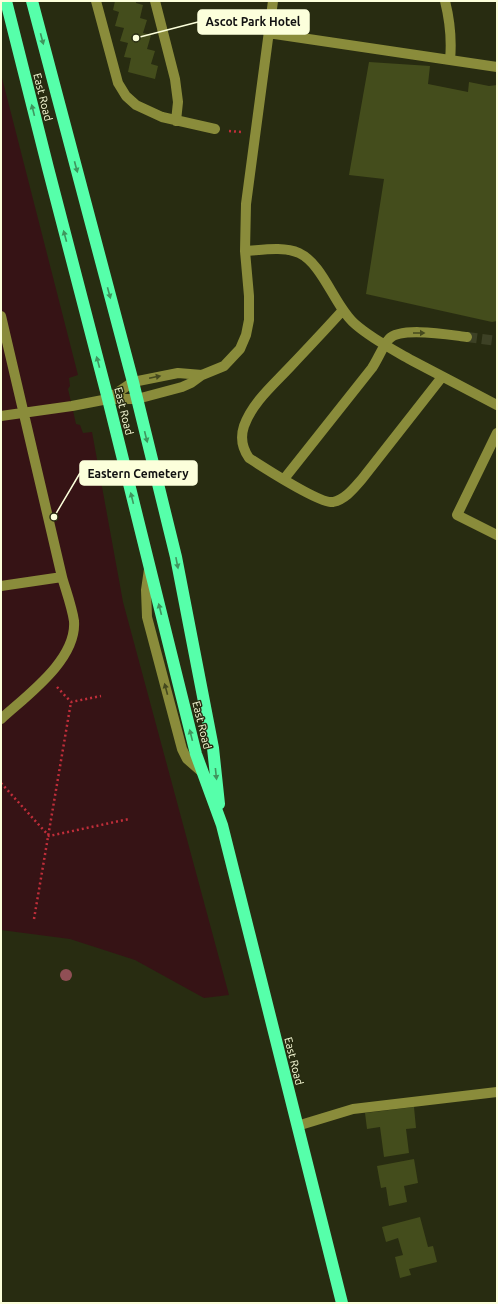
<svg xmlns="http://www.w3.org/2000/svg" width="498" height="1304" font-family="Ubuntu,sans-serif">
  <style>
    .green { fill: #361315 }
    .building { fill: #444d1c }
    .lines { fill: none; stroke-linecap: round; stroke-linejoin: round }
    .minor-tunnel { stroke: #3d4125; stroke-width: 10; stroke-dasharray: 10 5; stroke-linecap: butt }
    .path { stroke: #c12e3a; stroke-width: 2.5; stroke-dasharray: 2 3; stroke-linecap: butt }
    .minor { stroke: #8a8c3b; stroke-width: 10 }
    .highway { stroke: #56ffaa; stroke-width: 12 }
    .tree { fill: #904f55 }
    .oneway { fill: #3f965e }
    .oneway2 { fill: #45491e }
    .labels { text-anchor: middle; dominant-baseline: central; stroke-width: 3; stroke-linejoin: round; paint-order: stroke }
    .street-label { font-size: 11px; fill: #fcffdb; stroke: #282c11 }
    .leader { fill: none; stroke: #fcffdb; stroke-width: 1.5 }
    .callout-dot { fill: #fcffdb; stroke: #282c11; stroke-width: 1.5 }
    .callout { fill: #fcffdb; stroke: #fcffdb; stroke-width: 1.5 }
    .callout-label { font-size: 12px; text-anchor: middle; font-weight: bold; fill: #111 }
  </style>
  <rect width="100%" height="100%" fill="#282c11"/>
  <path class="green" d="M1,74l77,301 -9,3 1,8 -2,3 8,35 4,1 3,8 9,-1 31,170 106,393 -25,3 -69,-38 -65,-21 -69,-9z"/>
  <path class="building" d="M115,1h21v2l7,2 -3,13 7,2 -4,13 8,2 -4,14 8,2 -4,13 7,2 -3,13 -27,-7 3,-14 -7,-1 4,-14 -8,-2 4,-13 -9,-2 4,-14 -6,-2z
    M369,62l61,4 -2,18 40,8 1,-10 20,4 8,-1v236l-5,1 -126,-28 18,-115 -35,-4z
    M414,1107l2,21 -10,1 3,24 -25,4 -4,-30 -13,2 -2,-16z
    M414,1159l4,24 -14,3 3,16 -18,4 -3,-19 -5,1 -4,-22z
    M420,1217l8,30 5,-1 4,16 -28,7 2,6 -11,3 -5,-21 8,-2 -5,-17 -12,4 -4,-15z"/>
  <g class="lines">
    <path class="minor-tunnel" d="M467,337l30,4"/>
    <path class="path" d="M229,131l13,1
      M57,687l14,15 30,-6
      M1,783l48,53 80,-17
      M34,919l37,-217"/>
    <path class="minor" d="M96,1l22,82 8,13 10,9 26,12 53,12
      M155,1l20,78 3,23 -2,19
      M445,1c5,20 7,38 5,59
      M268,33l229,34
      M245,251c17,-1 38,-5 54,2 24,11 36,54 56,71 17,15 37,25 56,36 29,15 57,30 86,45
      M343,310c-18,20 -36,39 -54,58 -16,17 -37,35 -45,58 -4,12 -2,22 5,32 14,9 71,46 84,44 13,-3 21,-14 29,-23l80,-102
      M1,316l61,261
      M108,399l25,-17 45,-9 24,2
      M1,416l71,-10 36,-7h29l45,-12 9,-4 11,-8 22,-9 16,-17 6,-14 3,-15v-24l-4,-45 1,-47 27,-203
      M497,433l-40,82 40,20
      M284,479l88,-111c5,-7 12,-24 17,-29 12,-13 61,-4 78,-2
      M149,569l-3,21 1,27 35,132 5,10 16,14
      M1,586l61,-9c4,14 10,30 12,44 3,39 -48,75 -73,98
      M297,1126l56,-17 144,-17"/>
    <path class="highway" d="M6,1l42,167 60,231 88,355 26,71 120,478
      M32,1l101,381 43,175 37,191 6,56"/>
  </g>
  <circle class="tree" cx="66" cy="975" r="6"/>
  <defs><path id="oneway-solid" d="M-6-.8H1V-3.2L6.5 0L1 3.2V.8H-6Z"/></defs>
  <g class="oneway">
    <use href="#oneway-solid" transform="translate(42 39) rotate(75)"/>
    <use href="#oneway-solid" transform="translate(33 110) rotate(-104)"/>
    <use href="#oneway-solid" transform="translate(76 167) rotate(75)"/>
    <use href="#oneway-solid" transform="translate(65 236) rotate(-105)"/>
    <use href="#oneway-solid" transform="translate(109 293) rotate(75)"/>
    <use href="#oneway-solid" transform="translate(98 362) rotate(-105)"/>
    <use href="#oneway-solid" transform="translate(146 437) rotate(76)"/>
    <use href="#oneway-solid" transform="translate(132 498) rotate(-104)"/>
    <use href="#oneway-solid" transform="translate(177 563) rotate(79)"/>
    <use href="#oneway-solid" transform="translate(160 609) rotate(-104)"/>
    <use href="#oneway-solid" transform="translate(191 735) rotate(-104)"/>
    <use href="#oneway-solid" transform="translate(216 774) rotate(84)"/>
  </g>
  <g class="oneway2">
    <use href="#oneway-solid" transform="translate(419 333)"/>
    <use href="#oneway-solid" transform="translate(155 377) rotate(-12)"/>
    <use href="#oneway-solid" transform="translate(166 689) rotate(-105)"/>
  </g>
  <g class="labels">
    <g class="street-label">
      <text transform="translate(43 97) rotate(76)">East Road</text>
      <text transform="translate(124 411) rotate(76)">East Road</text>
      <text transform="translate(202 725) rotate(76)">East Road</text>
      <text transform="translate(294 1061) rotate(76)">East Road</text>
    </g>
  </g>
  <path class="leader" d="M136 38L198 22M54 517L80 473"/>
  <g class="callout-dot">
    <circle cx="136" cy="38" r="4"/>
    <circle cx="54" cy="517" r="4"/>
  </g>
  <g class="callout">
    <rect x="198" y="10" width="111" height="24" rx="4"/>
    <rect x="80" y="461" width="117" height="24" rx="4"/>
  </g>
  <g class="callout-label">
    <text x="253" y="26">Ascot Park Hotel</text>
    <text x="138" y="478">Eastern Cemetery</text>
  </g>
  <rect width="498" height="1304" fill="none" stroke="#fcffdb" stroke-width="4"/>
</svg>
